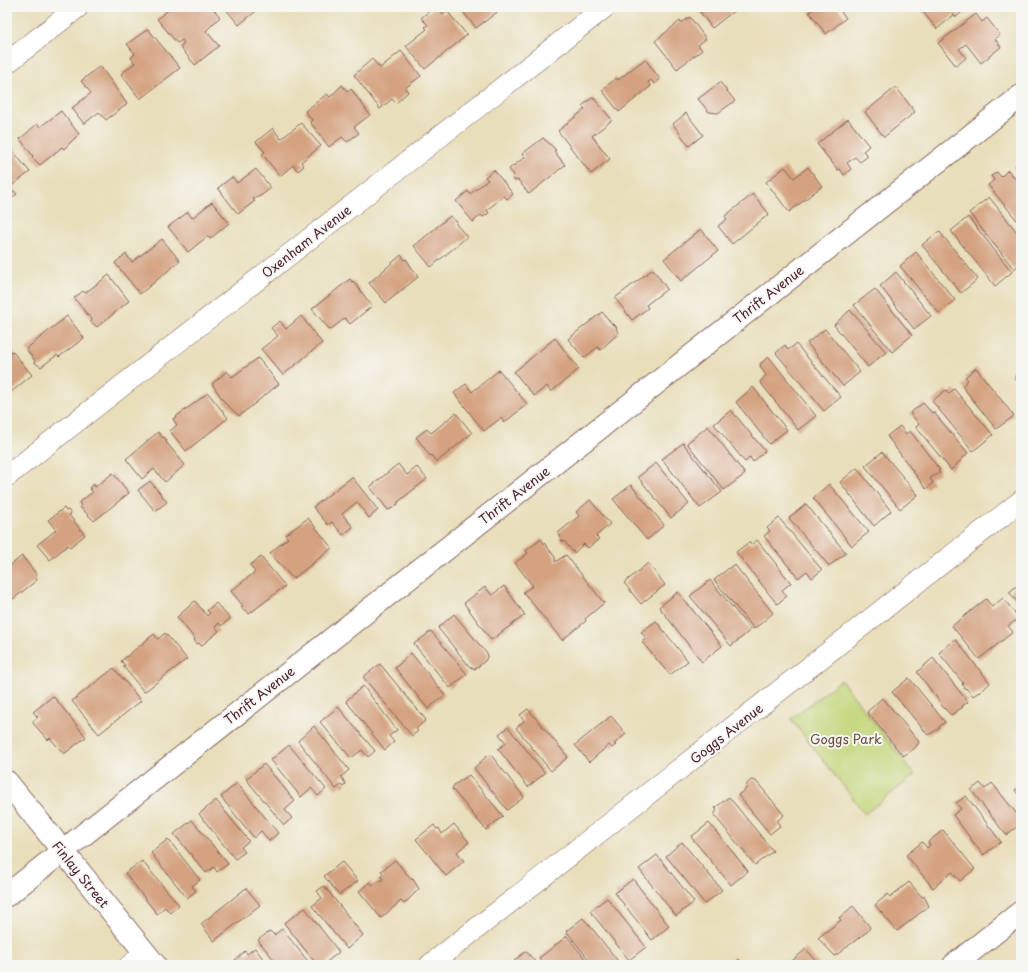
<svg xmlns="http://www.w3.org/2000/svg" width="1028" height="972" font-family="'Playpen Sans',sans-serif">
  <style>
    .green { fill: #c3d579; stroke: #867a52 }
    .building { fill: #d4a280 }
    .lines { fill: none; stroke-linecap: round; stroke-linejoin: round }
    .service-casing { stroke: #82625d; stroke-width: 12 }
    .minor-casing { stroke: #82625d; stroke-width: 22 }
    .tertiary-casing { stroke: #82625d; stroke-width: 24 }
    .service { stroke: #fff; stroke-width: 11 }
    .minor { stroke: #fff; stroke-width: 21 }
    .tertiary { stroke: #fff; stroke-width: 22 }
    .labels { text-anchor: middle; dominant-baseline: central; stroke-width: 4; stroke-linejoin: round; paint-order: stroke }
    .street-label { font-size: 13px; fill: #4a1f2b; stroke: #f6f6f2 }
    .park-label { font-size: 13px; fill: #684c3e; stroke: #f6f6f2 }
  </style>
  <rect width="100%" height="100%" fill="#f6f6f2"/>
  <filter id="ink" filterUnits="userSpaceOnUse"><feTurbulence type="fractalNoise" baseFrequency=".025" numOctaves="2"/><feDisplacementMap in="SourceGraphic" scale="8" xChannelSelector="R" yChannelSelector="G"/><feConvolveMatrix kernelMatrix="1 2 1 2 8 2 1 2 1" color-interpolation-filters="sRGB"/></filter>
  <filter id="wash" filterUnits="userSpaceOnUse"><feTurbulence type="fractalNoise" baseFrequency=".012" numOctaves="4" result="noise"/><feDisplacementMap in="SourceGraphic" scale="16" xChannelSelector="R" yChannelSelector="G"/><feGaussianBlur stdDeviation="0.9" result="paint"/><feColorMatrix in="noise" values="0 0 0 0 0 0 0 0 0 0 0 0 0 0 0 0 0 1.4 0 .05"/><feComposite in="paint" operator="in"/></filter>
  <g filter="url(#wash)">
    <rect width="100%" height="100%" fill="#e9deba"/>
    <path class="green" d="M841,680l74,95 -50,39 -74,-95z"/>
    <g id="blocks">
      <path class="building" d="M172,7h40l8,10 -14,14 13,15 -24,19 -15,-18 4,-4 -2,-3 -5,3 -20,-24z
        M224,7h37l-22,18z
        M434,7h3l6,7 4,-3 20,24 -42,34 -19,-23 21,-17 -2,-2 3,-2 -7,-7z
        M459,7h45l-28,21z
        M700,7h39l-27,21 -14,-19z
        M816,7h21l9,11 -20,16 -17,-22z
        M919,7h47l1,1 -11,9 -2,-2 -17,14z
        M976,14l6,8 5,-4 13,17 -5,4 6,8 -20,16 -15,-19 -7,5 7,9 -10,8 -18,-23z
        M690,17l16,22 -8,6 4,5 -25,19 -22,-28 25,-20 1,2z
        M148,29l32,39 -40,31 -19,-25 14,-11 -4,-5 4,-4 -8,-10z
        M401,51l20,25 -16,12 3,4 -12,11 -4,-4 -12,10 -26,-34 18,-16 8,9z
        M645,59l15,20 -6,5 -3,-4 -3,2 3,4 -32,26 -17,-22 14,-12 2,2z
        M100,66l27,38 -21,16 -7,-8 -15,12 -12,-16 19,-15 -10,-12z
        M720,82l15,19 -17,12 -9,-1 -11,-13z
        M342,85l6,7 3,-3 19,26 -16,12 5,6 -12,9 -5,-5 -13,10 -19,-25 2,-2 -7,-9 22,-17 3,3z
        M896,87l19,25 -31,25 -19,-25z
        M593,97l19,23 -20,16 18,23 -19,15 -33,-43 27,-22 -3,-3z
        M61,111l18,23 -15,15 -2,-2 -22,18 -8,-8 1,-1 -13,-17 17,-15 3,3z
        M686,113l17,22 -14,11 -16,-22z
        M848,119l21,27 -6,5 5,5 -8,6 -5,-5 -8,6 4,6 -7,6 -4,-6 -2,1 -21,-26z
        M301,123l20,23 -20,16 3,4 -6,5 -5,-6 -13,11 -18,-22 3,-2 -9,-10 17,-14 8,11z
        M543,138l13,12 -2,1 11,14 -36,29 -11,-14 -3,1 -3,-4 2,-2 -5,-6 16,-12 -3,-3z
        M7,144l23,28 -20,15 7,7 -10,8z
        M1021,161v12l-6,-7z
        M785,167l9,11 14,-11 14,19 -33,26 -23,-30z
        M256,169l15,19 -9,7 -9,4 2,2 -17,13 -20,-26 14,-11 5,6z
        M494,170l19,24 -6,5 -3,-3 -17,14 2,3 -6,4 -2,-2 -8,7 -17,-21 12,-10 2,3 18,-14 -3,-3z
        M1008,170l13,16v39l-33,-40 6,-5 -3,-4 6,-4 4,5z
        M753,194l16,20 -37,30 -14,-18 9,-7 -2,-3z
        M989,197l32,40v26l-7,6 -45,-56z
        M212,202l17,21 -19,16 -2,-3 -20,16 -20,-25 20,-15 4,6z
        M450,216l7,6 -1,2 11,13 -36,30 -17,-21z
        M968,217l44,55 -17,14 -44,-55z
        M701,229l17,22 -37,30 -17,-22z
        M939,231l39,48 -17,14 -39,-48z
        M162,239l18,22 -40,33 -25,-31 11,-9 6,8z
        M916,252l39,48 -16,13 -39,-47z
        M401,255l4,5 1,-1 12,18 -32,26 -17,-20z
        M653,269l14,20 -21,16 2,3 -16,12 -17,-22z
        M896,272l35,44 -17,13 -34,-43z
        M109,275l20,26 -32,26 -7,-6 2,-1 -18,-22 9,-7 2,2z
        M350,279l2,3 1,-1 19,25 -22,18 -5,-6 -15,12 -18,-21z
        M875,289l37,46 -20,17 -38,-47z
        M850,310l36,42 -18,15 -34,-42z
        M602,312l11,13 1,-1 3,4 -1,1 3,4 -19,17 -2,-3 -14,11 -16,-19z
        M67,316l17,22 -25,19 -2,-2 -16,12 -7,-5 1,-1 -9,-12z
        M301,316l21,27 -39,32 -22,-26 17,-13 -7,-8 9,-7 6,8z
        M825,329l35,43 -17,14 -36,-43z
        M555,338l24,31 -28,23 -4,-6 -13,10 -20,-24z
        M796,344l45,53 -17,14 -48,-58 9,-8 3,5z
        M12,351l20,24 -22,18 -2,-2 -1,1v-37z
        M769,357l47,59 -18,14 -38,-48 6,-7 -6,-8 1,-1 -1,-2z
        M258,358l21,26 -40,32 -14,-13 -13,-19 15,-13 5,6z
        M976,368l38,48 -18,13 -34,-43 6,-6 -3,-3z
        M499,370l28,34 -23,19 -3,-5 -17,13 -30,-38 12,-9 6,8z
        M1021,371v21l-3,-4 3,-2 -7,-9z
        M753,387l34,43 -18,14 -33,-42z
        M954,389l39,46 -20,16 -41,-50 14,-11 3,4z
        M208,393l20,25 -42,33 -16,-20 7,-6 -4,-6z
        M923,403l9,10 2,-1 2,3 32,38 -17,17 -35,-43 3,-3 -9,-11z
        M731,410l34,41 -12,11 -3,-5 -5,5 -31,-38z
        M456,413l16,20 -35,29 -6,-7 -1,1 -14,-19 11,-8 4,4z
        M708,426l37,48 -21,16 -37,-47z
        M900,426l6,8 4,-3 30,39 -2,1 2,2 -10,5 3,5 -7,6 -39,-53z
        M158,432l5,6 1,-1 3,4 -1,1 19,23 -20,17 -11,-13 -12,10 -16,-20z
        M683,443l39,49 -22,16 -38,-49z
        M882,452l36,43 -18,14 -35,-43z
        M656,463l33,41 -18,14 -33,-41z
        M398,464l9,11 10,-8 10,12 -29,23v2l-5,4 -5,2 -18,-23z
        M857,468l34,43 -17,15 -34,-44z
        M113,473l16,20 -35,28 -14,-14 1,-1 -2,-4 14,-10 -4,-4 5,-4 1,3z
        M352,477l26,33 -9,8 -12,-16 -15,12 11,13 -10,8 -11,-13 -4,3 -15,-18z
        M150,481l17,21 -12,9 -17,-21z
        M829,484l40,48 -17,14 -39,-48z
        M631,485l33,40 -16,14h-2l-33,-40z
        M590,500l20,24 -14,12 3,3 -11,9 -4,-4 -10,9 -10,-12 -1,1 -4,-4 2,-1 -3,-4 21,-17 -3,-4z
        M806,504l40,49 -17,13 -40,-48z
        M64,508l2,3 2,-1 3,4 -2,1 16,20 -15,12 -2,-2 -18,15 -13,-15 19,-15 -8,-10z
        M308,518l24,30 -39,31 -23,-26 18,-15 -3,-3z
        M779,518l43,52 -10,8 -5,-7 -9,7 -34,-42 6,-5 -3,-3z
        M541,539l14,18v5l11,-7 38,48 -19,16 1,2 -24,19 -39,-48 10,-6 -18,-23 13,-10 -2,-2z
        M757,540l34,43 -9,7 5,6 -10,8 -41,-52 13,-10 2,3z
        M22,556l15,19 -2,2 2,3 -30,24v-36z
        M261,557l24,29 -36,28 -3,-4 -2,1 -3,-4 2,-1 -12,-15 24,-19 -5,-7z
        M648,563l17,22 -24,19 -17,-21z
        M734,564l39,49 -19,16 -40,-49z
        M710,580l41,50 -20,16 -41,-50z
        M1021,583v24l-12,-15z
        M504,586l21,29 -34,25 -27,-37 21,-16 7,8z
        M678,592l44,54 -20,16 -43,-55z
        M1003,598l16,20 -11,8 5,6 -34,27 -27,-33 34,-27 6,8z
        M195,601l12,15 3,-3 -3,-3 9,-7 14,16 -9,7 -2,-3 -4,4 4,4 -18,15 -2,-3 -2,1 -3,-4 1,-1 -18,-22z
        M454,614l34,41 -3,6 -10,8 -5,-2 -32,-39z
        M656,621l32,40 -18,14 -28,-33 4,-4 -5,-6z
        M431,631l36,43 -17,14 -36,-44z
        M165,633l22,26 -43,33 -21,-26 2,-1 -4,-4 33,-27 4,5z
        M953,640h3l34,43 -10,10 -1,-1 -6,4 -7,-8 -1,1 -3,-5 1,-1 -24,-30z
        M411,653l34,42 -17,14 -33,-41z
        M933,658l35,44 -6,4 1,1 -12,8 -12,-12 1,-1 -23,-30z
        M380,664l46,56 -10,9 2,2 -6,5 -49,-59z
        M114,668l27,33 -42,33 -27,-33z
        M909,678l36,44 -6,5 1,1 -12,7 -36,-43z
        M363,686l34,44 -8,6 5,6 -9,8 -39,-49z
        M53,696l33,41 -22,17 -14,-16 -2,2 -16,-18 6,-5 -5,-5z
        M882,698h1l36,44 -4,6 -12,8 -36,-44z
        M338,707l37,44 -7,6 -6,-7 -11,8 -31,-36z
        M528,709l40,48 -17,14 -35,-43 8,-7 -4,-6z
        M611,716l15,18 -12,10 2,1 -4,3 -3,-3 -20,17 -14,-17z
        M314,726l35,44 -8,7 5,7 -3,3 -2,-2 -5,4 -38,-48z
        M508,727l37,46 -17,14 -30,-38 8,-6 -7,-9z
        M289,745l37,44 -8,7 -7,-8 -10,9 -30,-37z
        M491,755l33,42 -17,13 -33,-42 13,-12z
        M264,764l31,37 -10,9 7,8 -8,7 -38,-46z
        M469,775l34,41 -17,14 -34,-41 2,-4z
        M751,780l5,1 28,34 -7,6 3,5 -10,8 -32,-39 8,-6 1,-5z
        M237,783l41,50 -9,8 -8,-10 -7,7 -33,-41z
        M980,783l5,6 7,-6 29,36v5l-15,11 -35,-45z
        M1021,786v12l-6,-8z
        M966,796l35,46 -18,13 -30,-40 8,-6 -5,-6z
        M729,797l44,54 -18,14 -41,-50 3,-5 -2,-2z
        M216,800l33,41 -8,6 4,5 -10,7 -36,-45z
        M192,820l36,44 -11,8 -3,-5 -8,6 -32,-39z
        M709,823l39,48 -17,14 -40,-48z
        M454,824l15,18 -12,10 7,9 -18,15 -30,-37 18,-14 3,4 2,-1 3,6z
        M943,830l32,39 -15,12 -8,-9 -19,16 -27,-33 16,-13 5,6 3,-3 -2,-3z
        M168,839l32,41 -8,6 4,5 -9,7 -36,-45z
        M682,842l40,48 -17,14 -39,-48z
        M657,855l37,47 -18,14 -37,-47z
        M395,860l17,20 1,-1 6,10 -15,15 -3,-3 -20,17 -22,-27 11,-9 3,3 10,-6 -2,-3 3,-2 -3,-3z
        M142,861l37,44 -9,8 -5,-6 -8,7 -32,-41z
        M342,862l16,19 -19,14 -15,-19z
        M633,879l36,47 -17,14 -37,-47z
        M909,882l13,15 2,-1 5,10 -32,25 -22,-26 13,-11 2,3z
        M324,886l39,49 -16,14 -35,-43 10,-8 -5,-7z
        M246,888l14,17 -46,36 -13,-17z
        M607,898l39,49 -17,13 -39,-49z
        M853,906l17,21 -2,4 -33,25 -17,-18 23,-18 -2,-2z
        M305,908l34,44 -16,13h-6l-33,-42z
        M583,918l12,14 26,33h-28l-27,-34z
        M282,929l29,36h-33l-20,-25 12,-9 4,4z
        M567,936l23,29h-46l-5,-7z
        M255,948l13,17h-29l-4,-5 10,-9 2,3z
        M806,949l14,16h-33z
        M526,951l12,14h-20l-4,-4z
        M739,959l5,6h-13z"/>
    </g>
  </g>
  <g filter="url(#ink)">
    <use href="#blocks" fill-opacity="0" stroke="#82625d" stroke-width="1"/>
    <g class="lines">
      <g class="service-casing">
        <path id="service" d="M123,965l19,-16"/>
      </g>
      <g class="minor-casing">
        <path id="minor" d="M7,63l71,-56
          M7,476l598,-469
          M430,965l591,-464"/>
      </g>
      <g class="tertiary-casing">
        <path id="tertiary" d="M7,782l148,183
          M7,895l1014,-799
          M954,965l67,-53"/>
      </g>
      <use href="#service" class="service"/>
      <use href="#minor" class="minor"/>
      <use href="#tertiary" class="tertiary"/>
    </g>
  </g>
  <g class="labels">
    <g class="street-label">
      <text transform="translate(306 241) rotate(-38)">Oxenham Avenue</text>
      <text transform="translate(768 294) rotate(-38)">Thrift Avenue</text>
      <text transform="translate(514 495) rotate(-38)">Thrift Avenue</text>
      <text transform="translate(259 695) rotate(-38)">Thrift Avenue</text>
      <text transform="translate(726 733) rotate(-38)">Goggs Avenue</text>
      <text transform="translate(81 874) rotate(51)">Finlay Street</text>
    </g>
    <g class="park-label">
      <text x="846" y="738">Goggs Park</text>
    </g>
  </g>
  <rect width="1028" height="972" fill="none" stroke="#f6f6f2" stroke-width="24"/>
</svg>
